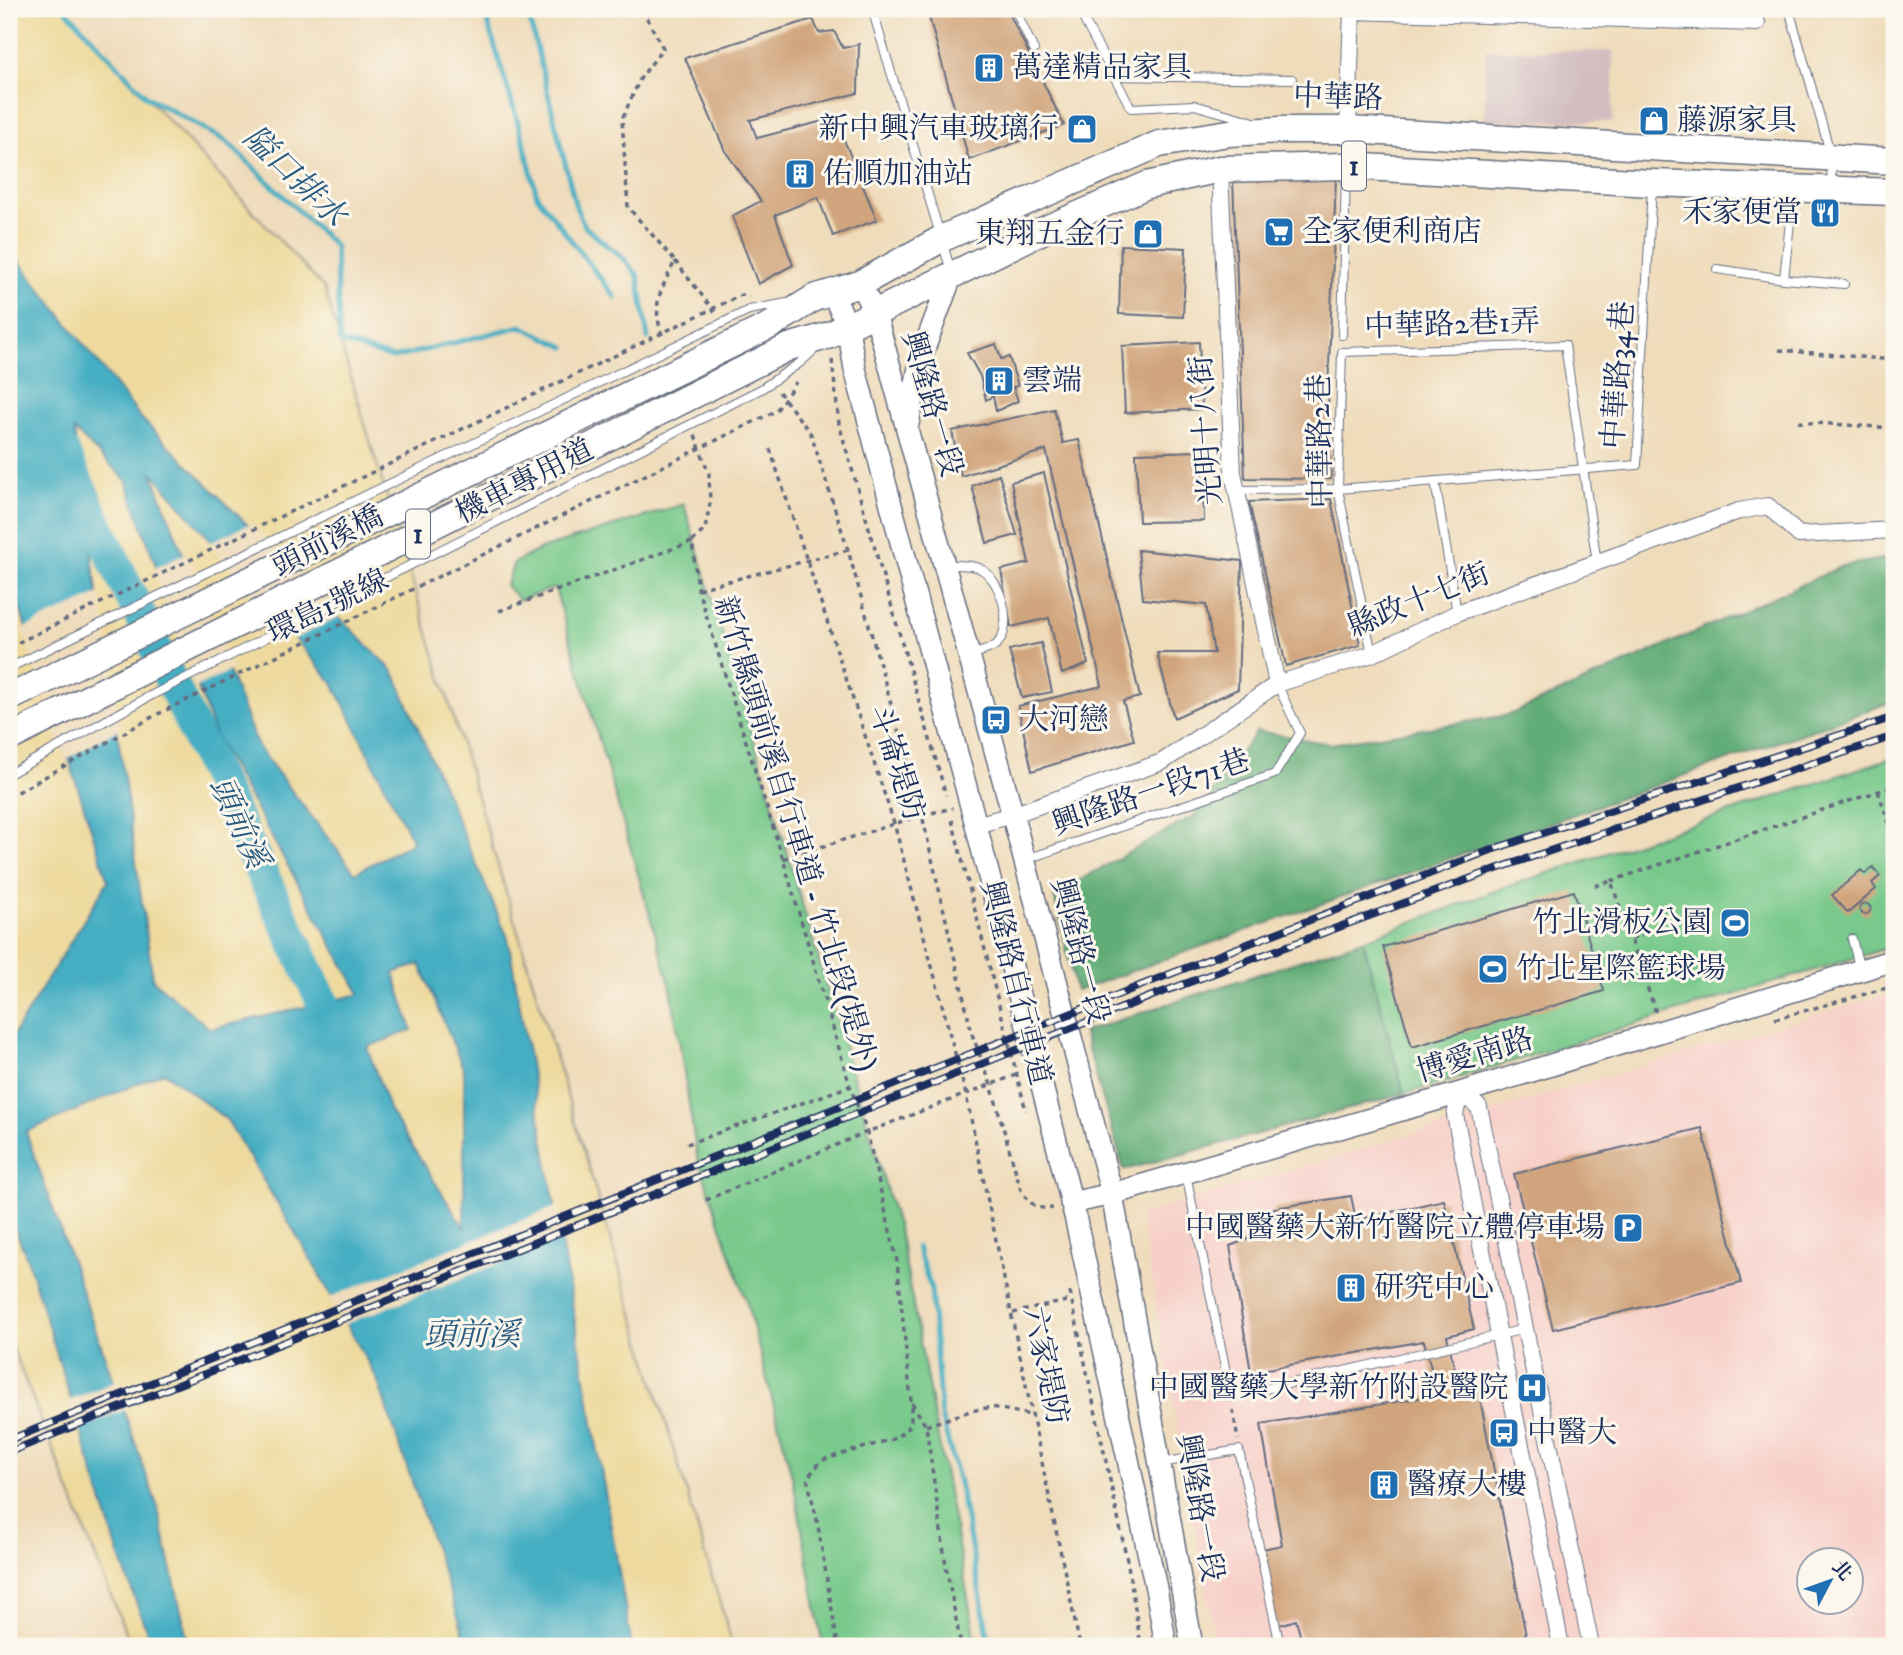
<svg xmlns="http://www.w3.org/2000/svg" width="1903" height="1655" font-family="'IM FELL DW Pica','Noto Serif TC',serif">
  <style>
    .built { fill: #f7d0c9; fill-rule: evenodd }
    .industrial { fill: #d2bec1 }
    .green { fill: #78c98b; stroke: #4a7c74; stroke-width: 2 }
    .forest { fill: #62ad77; stroke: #3e6e6a; stroke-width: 2 }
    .sand { fill: #eeda9e; stroke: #84847e; stroke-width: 2 }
    .water { fill: #44aec3; stroke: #306e90; stroke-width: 2; fill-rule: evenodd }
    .pier { fill: #efdcbb }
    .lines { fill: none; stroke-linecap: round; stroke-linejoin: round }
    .stream { stroke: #44aec3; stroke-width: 5 }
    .river { stroke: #44aec3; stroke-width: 33 }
    .building { fill: #d0a47c }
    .service-casing { stroke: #656c7f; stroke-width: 10 }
    .minor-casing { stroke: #656c7f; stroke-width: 18 }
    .tertiary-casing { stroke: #656c7f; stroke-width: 24 }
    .primary-casing { stroke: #656c7f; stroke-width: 29 }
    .path { stroke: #656c7f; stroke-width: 3.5; stroke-dasharray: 5 5; stroke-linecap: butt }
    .service { stroke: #fff; stroke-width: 8 }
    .minor { stroke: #fff; stroke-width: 16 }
    .tertiary { stroke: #fff; stroke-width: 21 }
    .primary { stroke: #fff; stroke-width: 26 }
    .rail-casing { stroke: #1b2f5e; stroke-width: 8 }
    .rail { stroke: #fbf7ec; stroke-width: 5; stroke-dasharray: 16; stroke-linecap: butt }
    .service-bridge-casing { stroke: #656c7f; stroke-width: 10; stroke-linecap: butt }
    .primary-bridge-casing { stroke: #656c7f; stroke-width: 29; stroke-linecap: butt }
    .path-bridge { stroke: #656c7f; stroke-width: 3.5; stroke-dasharray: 5 5; stroke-linecap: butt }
    .service-bridge { stroke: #fff; stroke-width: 8 }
    .primary-bridge { stroke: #fff; stroke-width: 26 }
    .labels { text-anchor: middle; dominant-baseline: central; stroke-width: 6; stroke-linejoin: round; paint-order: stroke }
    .shield { fill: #fbf7ec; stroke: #5e6b89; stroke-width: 2 }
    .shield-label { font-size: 28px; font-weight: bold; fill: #1b2f5e }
    .poi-label { font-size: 30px; fill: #1b2f5e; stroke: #fbf7ec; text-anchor: start }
    .street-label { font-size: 30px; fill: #1b2f5e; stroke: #fbf7ec }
    .water-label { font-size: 32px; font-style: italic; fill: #295b81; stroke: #fbf7ec }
  </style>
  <rect width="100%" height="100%" fill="#fbf7ec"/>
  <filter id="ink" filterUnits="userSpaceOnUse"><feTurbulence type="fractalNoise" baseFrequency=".0143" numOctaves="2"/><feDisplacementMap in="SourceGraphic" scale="14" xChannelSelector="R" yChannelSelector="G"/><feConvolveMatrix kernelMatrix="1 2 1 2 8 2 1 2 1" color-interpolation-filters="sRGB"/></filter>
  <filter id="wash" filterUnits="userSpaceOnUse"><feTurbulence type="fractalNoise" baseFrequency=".00686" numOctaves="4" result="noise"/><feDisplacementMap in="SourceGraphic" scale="28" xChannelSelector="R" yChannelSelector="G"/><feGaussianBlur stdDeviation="1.57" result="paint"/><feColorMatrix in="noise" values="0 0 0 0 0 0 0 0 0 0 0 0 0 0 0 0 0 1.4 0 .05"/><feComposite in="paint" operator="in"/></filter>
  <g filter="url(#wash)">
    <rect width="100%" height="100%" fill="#efdcbb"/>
    <path class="built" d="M1894,992v654h-678l-76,-431zM1808,1560h42v42h-42z"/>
    <path class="industrial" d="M1485,50l128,1v71l-128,-1z"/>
    <path class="green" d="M684,504l216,731 77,411h-154l-30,-166 -45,-174 -51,-150 -26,-168 -116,-400 -36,12 -13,-15 8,-22 27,-14z
      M1894,757v189l-490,148 -41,-154 140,-52z"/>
    <path class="forest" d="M1894,557v144l-818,290 -22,-96 141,-80 62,-84 73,13 179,-29 334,-149z
      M1363,940l41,154 -280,76 -41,-138z"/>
    <path class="sand" d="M9,9h56l259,279 409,1358h-602l-122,-307z"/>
    <path class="water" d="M9,248l132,170 253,254 114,266 124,708h-164l-91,-267 -68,-123 -82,-136 -63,-48 -138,60 131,373 32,141h-37l-35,-97 -89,-288 -19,-47v-172l99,-161 -99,-306zM74,430l52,50 90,258 144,256 -150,35 -57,-49zM151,471l182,212 80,159 -58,31 -97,-126zM420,964l44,106v158l-74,-117 -23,-64 45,-17 -18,-57z"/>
    <path class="pier" d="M251,523l92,92 -51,25 -83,-97z
      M187,553l45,117 -37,18 -42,-119z
      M101,593l19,135 -55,32 -43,-131z
      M558,1206l6,32 -221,87 -15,-27z
      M117,1381l10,28 -50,20 -9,-28z"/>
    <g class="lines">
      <path class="stream" d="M65,9l82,88 79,44 109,105 5,96 53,16 128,-32 44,21
        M487,9v11l38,126 12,50 78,101
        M527,9l49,198 9,20 40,33 13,16 10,62
        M917,1247l14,42 10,127 18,66 31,164"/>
      <path class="river" d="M63,452l279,591"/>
    </g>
    <g id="blocks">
      <path class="building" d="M931,9h76l57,116 -95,35 -42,-150z
        M813,19l6,14 15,-2 9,17 16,-4 -1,49 -108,27 7,18 78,-20 42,102 -44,16 -15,-39 -43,18 18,50 -35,19 -26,-68 29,-15 -36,-50 -40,-93z
        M1336,178l-8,215 3,86 -86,-1 -12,-298z
        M1121,245l65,3 -3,69 -64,-3z
        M1199,342l3,67 -77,4 -3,-67z
        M996,344l5,15 8,-2 9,29 -5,1 5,14 -22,10 -3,-15 -7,4 -6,-24 -13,-23z
        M1054,409l9,34 16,-3 61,257 -17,4 11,39 -102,31 -14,-65 84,-20 -56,-236 -85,26 -9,-45z
        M1202,451l2,70 -65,1 -3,-69z
        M1044,473l44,191 -26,10 -13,-56 -38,9 -10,-57 28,-7 -18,-81z
        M999,474l18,61 -30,8 -15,-57z
        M1331,499l29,146 -74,21 -37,-164z
        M1138,550l104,11 -4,128 -64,29 -17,-65h57l-8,-48 -63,-6z
        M1041,643l11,49 -30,6 -13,-48z
        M1873,867l7,9 -8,7 4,6 -28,24 -16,-18 29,-25 4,4z
        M1574,891l30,100 -192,56 -29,-100z
        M1859.5 909a5.5 5.5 0 1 1 11 0a5.5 5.5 0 1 1-11 0Z
        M1702,1128l39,155 -188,46 -39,-155z
        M1351,1196l5,24 88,-20 30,129 -27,7 13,55 18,-3 50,258h-225l-7,-26 -20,6 -19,-76 25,-5 -21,-121 177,-29 -14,-54 -173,31 -21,-126 47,-18 -3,-20z"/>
    </g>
  </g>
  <g filter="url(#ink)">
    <use href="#blocks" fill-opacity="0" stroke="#656c7f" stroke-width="2"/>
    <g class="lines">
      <g class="service-casing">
        <path id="service" d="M872,9l79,262
          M1015,9l19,41
          M1078,9l53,99 63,-3 57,16
          M1789,9l43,150 -1,26
          M1114,76l178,3
          M1717,269l67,10 9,-86
          M1784,279l60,5
          M1342,335l4,-165
          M1435,481l22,132
          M1236,490l102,-1 299,-24 15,-279
          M946,565c11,0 23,-1 33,3 22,10 36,58 18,76 -6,6 -17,8 -25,10
          M1372,654l-34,-165 4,-137 223,-7 32,218
          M1027,859l248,-85 25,-41 -23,-49
          M1852,939l8,31
          M1186,1174l45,223 294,-68
          M1160,1463l79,-13 41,196"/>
      </g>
      <g class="minor-casing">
        <path id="minor" d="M1352,11l405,12
          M1348,130l4,-121
          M1220,169l13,304 44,211
          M976,825l36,-10 150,-53 115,-78 95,-30 85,-41 282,-102 29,-5 31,29 95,-5
          M1561,1646l-106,-531 5,-22 19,14 112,539"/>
      </g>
      <g class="tertiary-casing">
        <path id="tertiary" d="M860,284l15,29 32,116 102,372 103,393 80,452
          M833,293l15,35 7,41 121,456 99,391 81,372 10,58
          M908,424l13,-67 31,-83
          M1071,1203l41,-9 348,-101 434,-133"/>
      </g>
      <g class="primary-casing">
        <path id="primary" d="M814,298l46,-14 83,-46 216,-94 70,-11 52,-3h67l546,31
          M830,335l216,-106 101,-44 73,-16 126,-3 307,17 241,9"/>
      </g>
      <path class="path" d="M642,9l21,39 -23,31 -18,40 6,88 47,54c-15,32 -24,41 -12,77
        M675,261l40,51
        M1779,350l115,10
        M832,360l7,64 107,371
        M779,392l32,42 37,116 74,265 31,-7
        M1798,422l96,6
        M695,435l14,39 1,30 -5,25 -13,13 6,47 85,270 67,227 17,46 30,129 14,140v24l-15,13 -74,22 -15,18 10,42 21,126
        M770,449l124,374 72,272 114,551
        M698,589l150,-39
        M499,611l193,-69
        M1878,791l16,47
        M952,820l74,291
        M783,859l139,-44 50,219 19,51 30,105c8,14 16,20 32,18
        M1611,881l283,-95
        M1595,886l16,-5 45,132
        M1631,938l11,-3
        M1775,1019l119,-33
        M687,1144l163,-58
        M706,1200l161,-68 149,-57
        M1070,1292l58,273 13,81
        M1013,1313l58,-13
        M912,1403l14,23 20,140 15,80
        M1233,1410l5,30
        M926,1426l44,-15 22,-4 42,9"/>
      <use href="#service" class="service"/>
      <use href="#minor" class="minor"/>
      <use href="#tertiary" class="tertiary"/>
      <use href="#primary" class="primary"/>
      <g class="rail-casing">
        <path id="rail" d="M9,1440l1138,-457 344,-133 403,-133
          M9,1452l1143,-456 347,-128 395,-132"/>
      </g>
      <use href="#rail" class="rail"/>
      <g class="service-bridge-casing">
        <path id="service-bridge" d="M9,668l740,-358 38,-7
          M9,774l143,-79 609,-306 40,-27 15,-14"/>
      </g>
      <g class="primary-bridge-casing">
        <path id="primary-bridge" d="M9,698l762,-373 43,-27
          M9,738l780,-391 41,-12"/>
      </g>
      <path class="path-bridge" d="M9,647l732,-352 8,1
        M9,797l147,-82 620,-304 20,-29"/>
      <use href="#service-bridge" class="service-bridge"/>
      <use href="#primary-bridge" class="primary-bridge"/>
    </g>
  </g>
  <defs>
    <g id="building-square" transform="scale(1.575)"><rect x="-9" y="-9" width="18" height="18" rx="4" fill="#1f6fb2" stroke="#fbf7ec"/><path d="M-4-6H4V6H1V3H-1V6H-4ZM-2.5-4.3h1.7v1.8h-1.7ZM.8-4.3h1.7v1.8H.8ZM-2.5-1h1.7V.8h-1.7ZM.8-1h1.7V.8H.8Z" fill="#fff"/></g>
    <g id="shop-square" transform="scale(1.575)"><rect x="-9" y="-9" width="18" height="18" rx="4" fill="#1f6fb2" stroke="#fbf7ec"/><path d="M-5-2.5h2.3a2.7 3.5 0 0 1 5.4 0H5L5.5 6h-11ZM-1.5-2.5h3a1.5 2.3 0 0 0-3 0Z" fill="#fff"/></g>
    <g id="restaurant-square" transform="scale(1.575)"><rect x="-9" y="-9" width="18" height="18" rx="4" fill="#1f6fb2" stroke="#fbf7ec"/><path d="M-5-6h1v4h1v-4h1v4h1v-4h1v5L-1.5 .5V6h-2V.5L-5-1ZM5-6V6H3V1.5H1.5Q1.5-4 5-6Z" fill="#fff"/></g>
    <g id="supermarket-square" transform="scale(1.575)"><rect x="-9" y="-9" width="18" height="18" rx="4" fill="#1f6fb2" stroke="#fbf7ec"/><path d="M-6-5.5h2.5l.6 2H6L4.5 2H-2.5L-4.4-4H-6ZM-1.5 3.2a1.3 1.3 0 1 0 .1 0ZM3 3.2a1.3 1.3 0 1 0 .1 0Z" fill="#fff"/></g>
    <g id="bus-square" transform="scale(1.575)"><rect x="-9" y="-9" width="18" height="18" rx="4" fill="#1f6fb2" stroke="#fbf7ec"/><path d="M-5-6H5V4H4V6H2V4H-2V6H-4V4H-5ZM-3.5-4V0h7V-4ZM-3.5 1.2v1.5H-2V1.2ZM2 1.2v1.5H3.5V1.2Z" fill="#fff"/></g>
    <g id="stadium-square" transform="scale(1.575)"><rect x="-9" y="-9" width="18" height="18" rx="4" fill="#1f6fb2" stroke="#fbf7ec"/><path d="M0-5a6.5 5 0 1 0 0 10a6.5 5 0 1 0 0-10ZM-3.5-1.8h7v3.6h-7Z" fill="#fff"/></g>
    <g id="parking-square" transform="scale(1.575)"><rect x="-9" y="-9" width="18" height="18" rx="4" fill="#1f6fb2" stroke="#fbf7ec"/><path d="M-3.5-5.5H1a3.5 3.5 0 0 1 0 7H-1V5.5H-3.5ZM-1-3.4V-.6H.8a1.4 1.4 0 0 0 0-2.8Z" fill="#fff"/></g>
    <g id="hospital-square" transform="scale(1.575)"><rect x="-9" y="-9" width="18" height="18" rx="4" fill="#1f6fb2" stroke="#fbf7ec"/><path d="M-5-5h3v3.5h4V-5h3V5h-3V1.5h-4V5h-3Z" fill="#fff"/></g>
  </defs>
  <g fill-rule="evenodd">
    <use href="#building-square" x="989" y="68"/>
    <use href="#shop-square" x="1654" y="121"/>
    <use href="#shop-square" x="1082" y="129"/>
    <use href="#building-square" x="800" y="174"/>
    <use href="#restaurant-square" x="1825" y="213"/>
    <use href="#supermarket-square" x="1279" y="232"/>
    <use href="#shop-square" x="1148" y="234"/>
    <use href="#building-square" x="999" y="381"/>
    <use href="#bus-square" x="996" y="720"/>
    <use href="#stadium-square" x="1735" y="923"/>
    <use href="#stadium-square" x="1493" y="969"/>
    <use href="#parking-square" x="1628" y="1228"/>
    <use href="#building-square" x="1351" y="1288"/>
    <use href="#hospital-square" x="1532" y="1388"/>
    <use href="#bus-square" x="1504" y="1433"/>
    <use href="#building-square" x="1384" y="1485"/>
  </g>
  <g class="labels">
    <g class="shield">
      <rect x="1342" y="141.5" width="24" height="49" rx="5"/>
      <rect x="406" y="509.5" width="24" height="49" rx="5"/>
    </g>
    <g class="shield-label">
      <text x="1354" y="166">1</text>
      <text x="418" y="534">1</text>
    </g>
    <g class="poi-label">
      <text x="1012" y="68">萬達精品家具</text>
      <text x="1677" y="121">藤源家具</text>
      <text x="1059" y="129" text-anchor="end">新中興汽車玻璃行</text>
      <text x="823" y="174">佑順加油站</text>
      <text x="1802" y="213" text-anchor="end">禾家便當</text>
      <text x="1302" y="232">全家便利商店</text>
      <text x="1125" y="234" text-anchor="end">東翔五金行</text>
      <text x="1022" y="381">雲端</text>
      <text x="1019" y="720">大河戀</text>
      <text x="1712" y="923" text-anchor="end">竹北滑板公園</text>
      <text x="1516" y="969">竹北星際籃球場</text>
      <text x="1605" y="1228" text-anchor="end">中國醫藥大新竹醫院立體停車場</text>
      <text x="1374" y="1288">研究中心</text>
      <text x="1509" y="1388" text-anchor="end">中國醫藥大學新竹附設醫院</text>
      <text x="1527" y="1433">中醫大</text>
      <text x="1407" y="1485">醫療大樓</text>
    </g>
    <g class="street-label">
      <text transform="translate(1338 98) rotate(2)">中華路</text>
      <text transform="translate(1452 325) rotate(-2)">中華路2巷1弄</text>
      <text transform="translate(1619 375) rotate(-86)">中華路34巷</text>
      <text transform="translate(931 404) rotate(74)">興隆路一段</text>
      <text transform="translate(1207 430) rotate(-94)">光明十八街</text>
      <text transform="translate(1321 441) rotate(-91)">中華路2巷</text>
      <text transform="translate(525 482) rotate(-27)">機車專用道</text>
      <text transform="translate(328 542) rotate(-27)">頭前溪橋</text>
      <text transform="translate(1419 601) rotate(-22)">縣政十七街</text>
      <text transform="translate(328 607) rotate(-26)">環島1號線</text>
      <text transform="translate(896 763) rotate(72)">斗崙堤防</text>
      <text transform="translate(1151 793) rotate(-19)">興隆路一段71巷</text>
      <text transform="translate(795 834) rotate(73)">新竹縣頭前溪自行車道 - 竹北段(堤外)</text>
      <text transform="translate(1079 951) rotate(75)">興隆路一段</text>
      <text transform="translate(1015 983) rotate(76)">興隆路自行車道</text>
      <text transform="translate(1475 1056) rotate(-17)">博愛南路</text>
      <text transform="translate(1045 1366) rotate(78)">六家堤防</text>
      <text transform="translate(1199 1508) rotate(80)">興隆路一段</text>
    </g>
    <g class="water-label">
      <text transform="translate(294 177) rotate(44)">隘口排水</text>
      <text transform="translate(238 823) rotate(65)">頭前溪</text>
      <text x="472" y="1336">頭前溪</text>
    </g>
  </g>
  <rect width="1903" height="1655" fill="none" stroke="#fbf7ec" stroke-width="35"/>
  <g transform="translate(1830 1581) rotate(49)"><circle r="33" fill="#fbf7ec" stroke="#a1a7b3" stroke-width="2"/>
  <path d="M0-5L12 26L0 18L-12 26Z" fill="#1f6fb2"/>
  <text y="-10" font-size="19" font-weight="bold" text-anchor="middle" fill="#1b2f5e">北</text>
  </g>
</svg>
